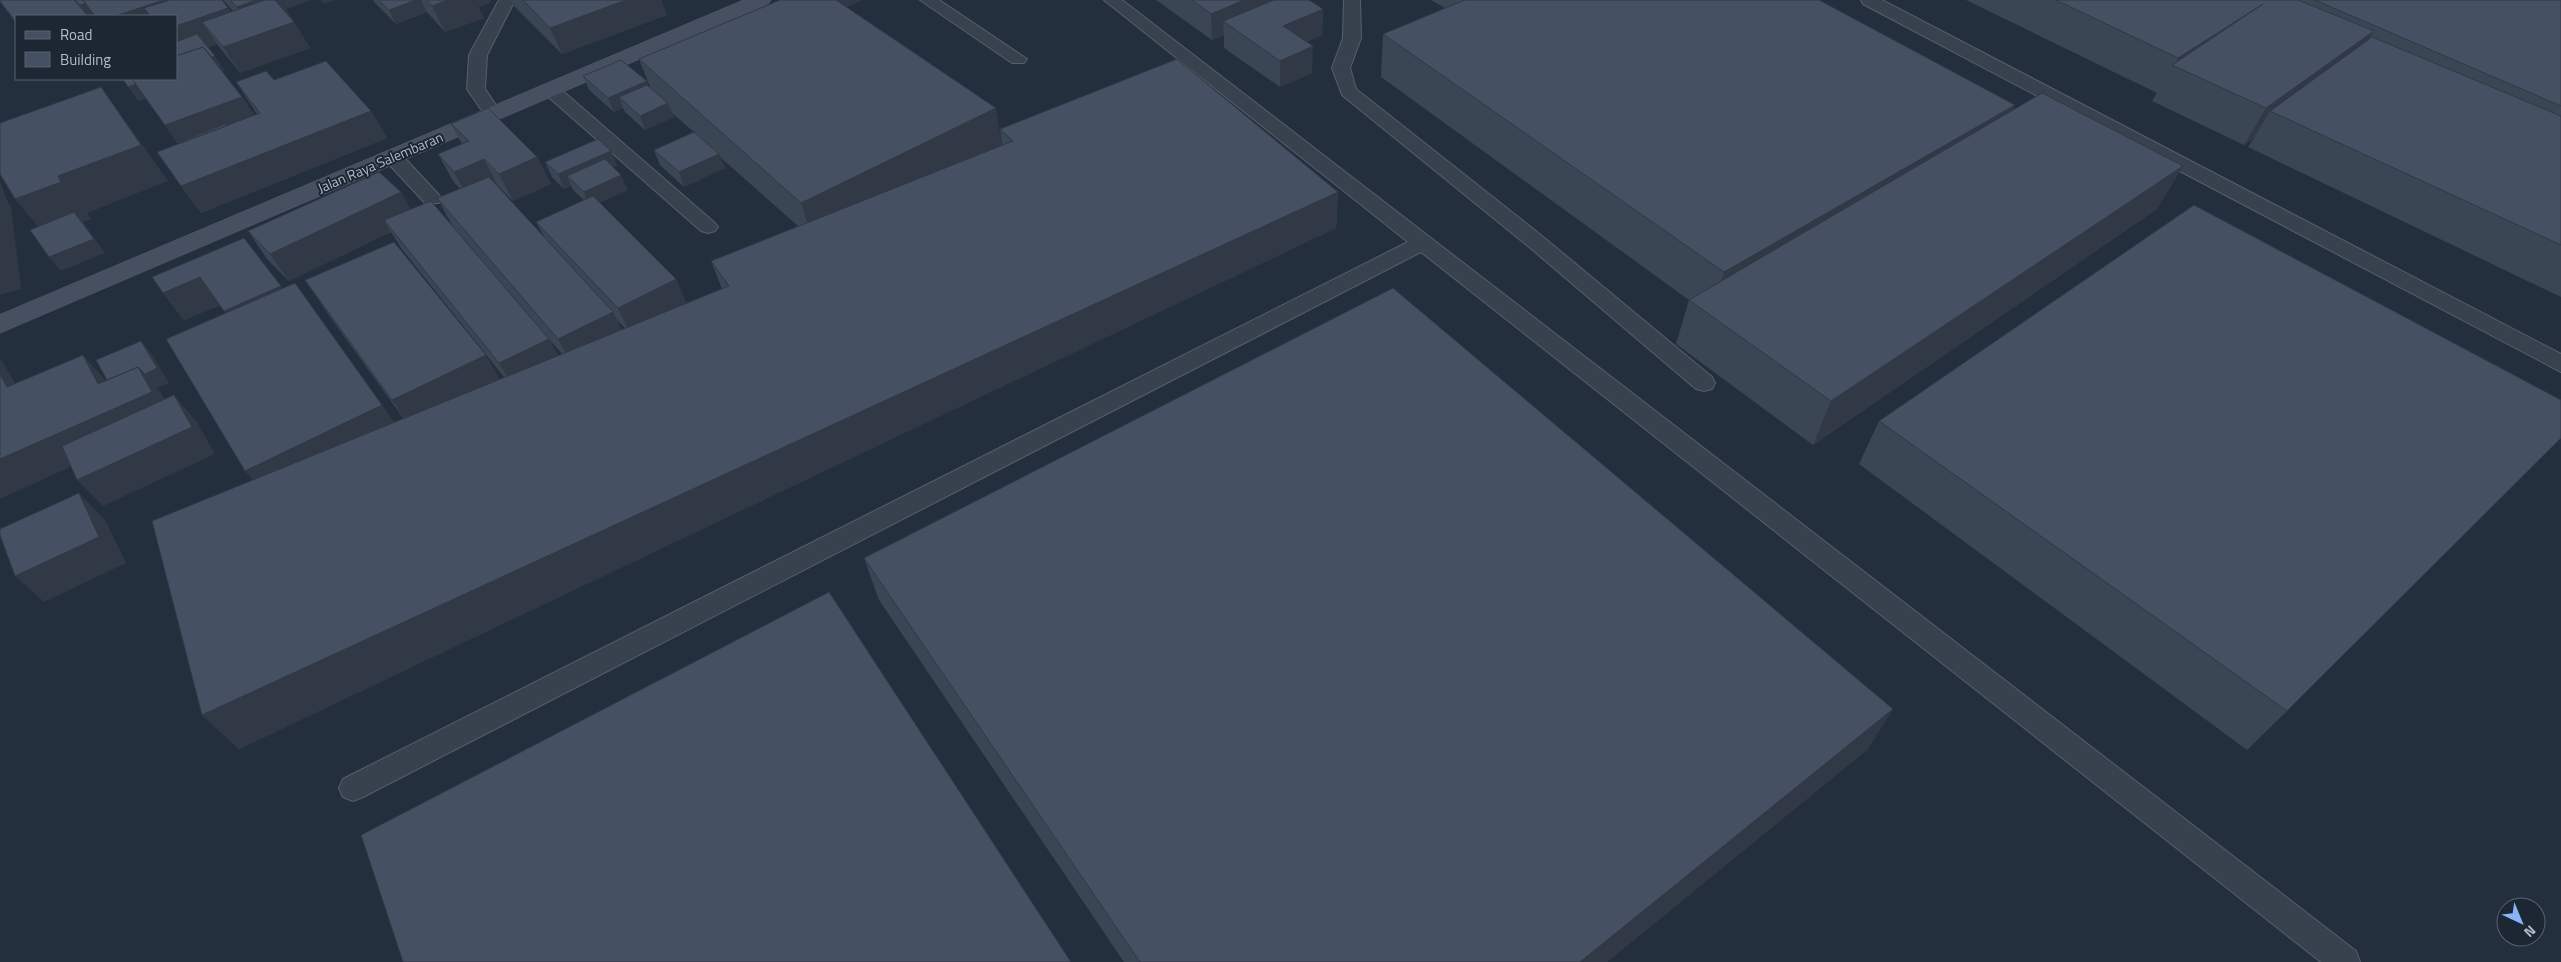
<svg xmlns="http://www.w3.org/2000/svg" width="2561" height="962" font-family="'Titillium Web',sans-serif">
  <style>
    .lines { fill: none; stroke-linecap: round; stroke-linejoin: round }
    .lane-casing { stroke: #565f6c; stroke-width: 2 }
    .secondary-casing { stroke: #565f6c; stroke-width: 1 }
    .lane { fill: #38414e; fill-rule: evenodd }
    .secondary { fill: #465061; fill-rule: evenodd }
    .wall { fill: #3b4654; fill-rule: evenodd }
    .shaded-wall { fill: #303945 }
    .building { fill: #455162; stroke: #303945 }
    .labels { text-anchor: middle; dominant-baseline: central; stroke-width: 4; stroke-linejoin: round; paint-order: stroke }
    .street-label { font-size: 14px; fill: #b4bcc9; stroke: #1d2633 }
  </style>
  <rect width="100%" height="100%" fill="#242f3e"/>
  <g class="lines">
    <g class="lane-casing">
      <path id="lane" d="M499,0h16l-28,55 -2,34 17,25 -3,4h-12l-20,-29 2,-34z
        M920,0h19l88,59 -3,4h-12z
        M1104,0h18l1234,951 4,11h-39l-900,-710 -1058,545 -10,4 -10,-4 -4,-9 4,-9 1065,-537z
        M1344,0h16l1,38 -11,30 6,21 186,147 170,141 3,6 -3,6 -8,2 -8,-2 -168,-143 -186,-151 -10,-27 11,-30z
        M1861,0h21l679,354v18l-698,-368z
        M551,85l6,1 158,137 3,4 -3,4 -7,2 -7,-2 -156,-137 -3,-4 3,-4z
        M393,151l7,2 39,42 3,4 -3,4h-14l-39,-42 -2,-4 2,-4z"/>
    </g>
    <g class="secondary-casing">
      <path id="secondary" d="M744,0h27l-3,4 -768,329v-18z"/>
    </g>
    <use href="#lane" class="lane"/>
    <use href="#secondary" class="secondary"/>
  </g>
  <path class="wall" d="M0,0h222l9,12 2,-1 -10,-11h88l-25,9 6,10 18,29 -70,25 -23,-29 -10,3 17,23 -2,1 20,26 12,18 3,-1 -21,-32 38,-2 97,31 16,27 -186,75 -20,-27 -3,-42 -32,-46 -7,3 -11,-14 48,-8v-63h-160v7l-16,-21z
    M373,0h117l1,2 -13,5 6,11 -39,14 -18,-20 -31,12 -21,-21z
    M511,0h150l6,15 -105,39 -49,-49z
    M863,0l-17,7 156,138 -2,-16 338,63 -2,36 -1097,521 -37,-34 51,-235 -27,-167 -6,-8 -36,15 -21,-27 120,-4 99,116 12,17 10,-3 -74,-102 -25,-37 195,99 4,-2 -103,-129 -10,-16 -102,49 -22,-22 -19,-28 153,-39 9,17 42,16 -15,-27 23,-9 -7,-8 -15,-27 24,-10 -11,-20 86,33 14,27 -38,17 -15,-15h-1l48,52 -9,-16 48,-22 -11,-10 -2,-4 -7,3 -12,-12 -7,-15 72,3 -4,2 15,23 -29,13 77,76 10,24 36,-14 -11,-28 87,-35 -78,-69 5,11 -41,19 -24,-22 -6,-15 40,-18 -22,-19 2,4 -29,13 -20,-18 -2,-4 -9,4 -25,-22 -6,-14 67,11 -11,-28zM470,247l92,107 -4,2 -9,-17zM616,319l9,9 -4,2z
    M1156,0h115v1l52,8 -1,26 -16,7 6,31 -32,14 -56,-39v-13l-12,5z
    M1431,0h388l196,105 -2,5 170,56 -26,43 -344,236 -137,-101 13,-44 -308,-223 2,-43 62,-26z
    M1966,0h595v297l-313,-150 6,-9 -10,7 -92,-44 5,-8z
    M1879,421l408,290 -40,39 -388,-286z
    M864,558l1004,191 -261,213h-483l-245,-362z"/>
  <path class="shaded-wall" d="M164,0h53l11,8 17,26 -43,-12 15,22 -39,13 -2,-2v-39l-32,-8 5,8h-34z
    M256,0h55l-25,9 6,10 -39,14 -16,-26z
    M321,0h15l-13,4z
    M416,0h5l6,12 -31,12 -7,-14z
    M448,0h42l1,2 -13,5 6,11 -39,14 -13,-26z
    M626,0h35l6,15 -105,39 -12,-26z
    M825,0h38l-52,22z
    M1244,0h27v15l-48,6 1,14 -12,5 -1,-26z
    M86,3l9,13h-8l-7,-11z
    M2263,4l-89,62 4,-8z
    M1323,9l-1,26 -39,18v-27z
    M294,22l16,26 -70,25 -17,-26z
    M2374,31l-24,36 -80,44 -16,27 -10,7 22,-37z
    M1313,46l-1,27 -32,14v-26z
    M215,56l9,14 -85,31 -11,-14z
    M647,81l5,15 -33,1 4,11 -9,4 -6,-14z
    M101,87l67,94 -81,32 4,6 -8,3 22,31 -44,18 -12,-14 -3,-21 -31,-37 43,-23z
    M242,97l17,27 -75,28 -19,-27z
    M668,103l6,14 -29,13 -5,-14z
    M2015,105l-20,44 -284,167 13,-44z
    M996,108l6,37 -189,95 -12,-37z
    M371,111l16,27 -186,75 -20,-27z
    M611,151l6,14 -42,19 -8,-8 4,10 -7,3 -6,-15z
    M719,154l6,14 -41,19 -5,-15z
    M537,157l14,27 -38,17 -14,-27z
    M484,159l14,27 -29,13 -15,-27z
    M2183,166l-26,43 -344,236 18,-44z
    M621,175l7,15 -38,17 -6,-15z
    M0,182l8,20 3,4 10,83 -21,6z
    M401,192l16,28h-33l7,12 -102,49 -19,-27z
    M1338,192l-2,36 -1097,521 -37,-34z
    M200,277l21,27 -37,16 -21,-27z
    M676,279l12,27 -57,29 -13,-27z
    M281,286l19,27 -55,25 -21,-27z
    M613,312l13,27 -53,27 -15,-27z
    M549,339l14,27 -48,25 -16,-28z
    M141,341l12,15 16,27 -12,5 5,6 13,25 -175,80v-40l98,-75 -15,-29 25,28 30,-16z
    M486,355l21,37 -90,45 -25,-37z
    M0,358l34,56 -27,-27 -7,-13z
    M174,395l23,27 18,32 -112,52 -26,-26z
    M382,405l26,36 -132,66 -31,-36z
    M79,493l26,27 21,43 -82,39 -29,-26z
    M1893,709l-25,40 -261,213h-27z"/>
  <path class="building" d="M0,0h74l14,16h-72v6l-16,-21z
    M75,0h8l3,3 -6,2z
    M83,0h81l-49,16h-20z
    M170,0h52l6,8 -52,18v-10h-32l5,-2 -5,-6z
    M230,0h26l-19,7z
    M265,0h10l19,22 -71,25 -21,-25z
    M379,0h37l-27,10z
    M427,0h21l-16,6z
    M523,0h103l-76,28z
    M780,0h56l160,108 -195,95 -162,-144z
    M1192,0h52l-33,14z
    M1274,0h35l14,9 -40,17 30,20 -33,15 -57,-40z
    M1465,0h354l196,105 -291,167 -341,-238z
    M2056,0h242l76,31 -108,77 -94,-43 91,-61 -85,54z
    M2315,0h246v106z
    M197,34l18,22 -3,1 -9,-10 -27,9v-14z
    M2372,37l189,79v129l-291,-134z
    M203,47l39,50 -77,28 -33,-46h44v-23z
    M1177,59l161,133 -1136,523 -50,-194 577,-235 -18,-25 302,-120 -13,-12z
    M621,60l26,21 -39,17 -25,-22z
    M326,61l45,50 -190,75 -24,-34 103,-39 -24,-31 30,-11 8,9z
    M123,79h9l4,5 -8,3z
    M647,85l21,18 -28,13 -21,-19z
    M101,87l40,58 -83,31 3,6 -46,17 -15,-25v-51z
    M2042,93l141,73 -352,235 -142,-101z
    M488,108l49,49 -38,17 -15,-15 -30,13 -16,-18 31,-13 -18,-17z
    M225,124l1,2 -45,17 -1,-1z
    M694,132l25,22 -40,18 -25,-22z
    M598,139l13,12 -53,23 -13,-12z
    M605,159l16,16 -37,17 -17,-16z
    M379,172l22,20 -131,62 -22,-23z
    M489,177l124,135 -55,27 -121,-141z
    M593,196l83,83 -58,29 -82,-86z
    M431,201l118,138 -50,24 -115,-143z
    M2194,205l367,195v38l-274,273 -408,-290z
    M74,212l20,27 -45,18 -19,-27z
    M244,238l37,48 -57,25 -24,-34 -37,16 -11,-16z
    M394,242l92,113 -94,45 -87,-120z
    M295,283l87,122 -137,66 -79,-132z
    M1393,288l500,421 -313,253h-440l-276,-404z
    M141,341l16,27 -12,6 -7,-7 -31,13 -11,-20z
    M83,355l15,29 40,-17 14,25 -152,67v-85l7,13z
    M174,395l18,32 -115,53 -15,-34z
    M79,493l20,44 -84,39 -15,-41v-6z
    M829,592l242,370h-668l-42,-127z"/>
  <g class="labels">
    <g class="street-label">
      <text transform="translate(380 162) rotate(-23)">Jalan Raya Salembaran</text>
    </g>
  </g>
  <rect x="15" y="15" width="162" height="65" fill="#1d2633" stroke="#59626f"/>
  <rect x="25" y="31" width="25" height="8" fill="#465061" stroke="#59626f"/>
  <text x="60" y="40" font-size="15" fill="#b4bcc9">Road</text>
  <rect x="25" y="52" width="25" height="15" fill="#455162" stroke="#59626f"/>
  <text x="60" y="65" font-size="15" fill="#b4bcc9">Building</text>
  <g transform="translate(2521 922) rotate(136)"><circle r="24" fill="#1d2633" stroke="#59626f"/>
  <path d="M0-4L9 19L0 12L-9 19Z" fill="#8ab4f8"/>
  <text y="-8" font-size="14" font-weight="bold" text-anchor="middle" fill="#b4bcc9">N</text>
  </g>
</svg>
